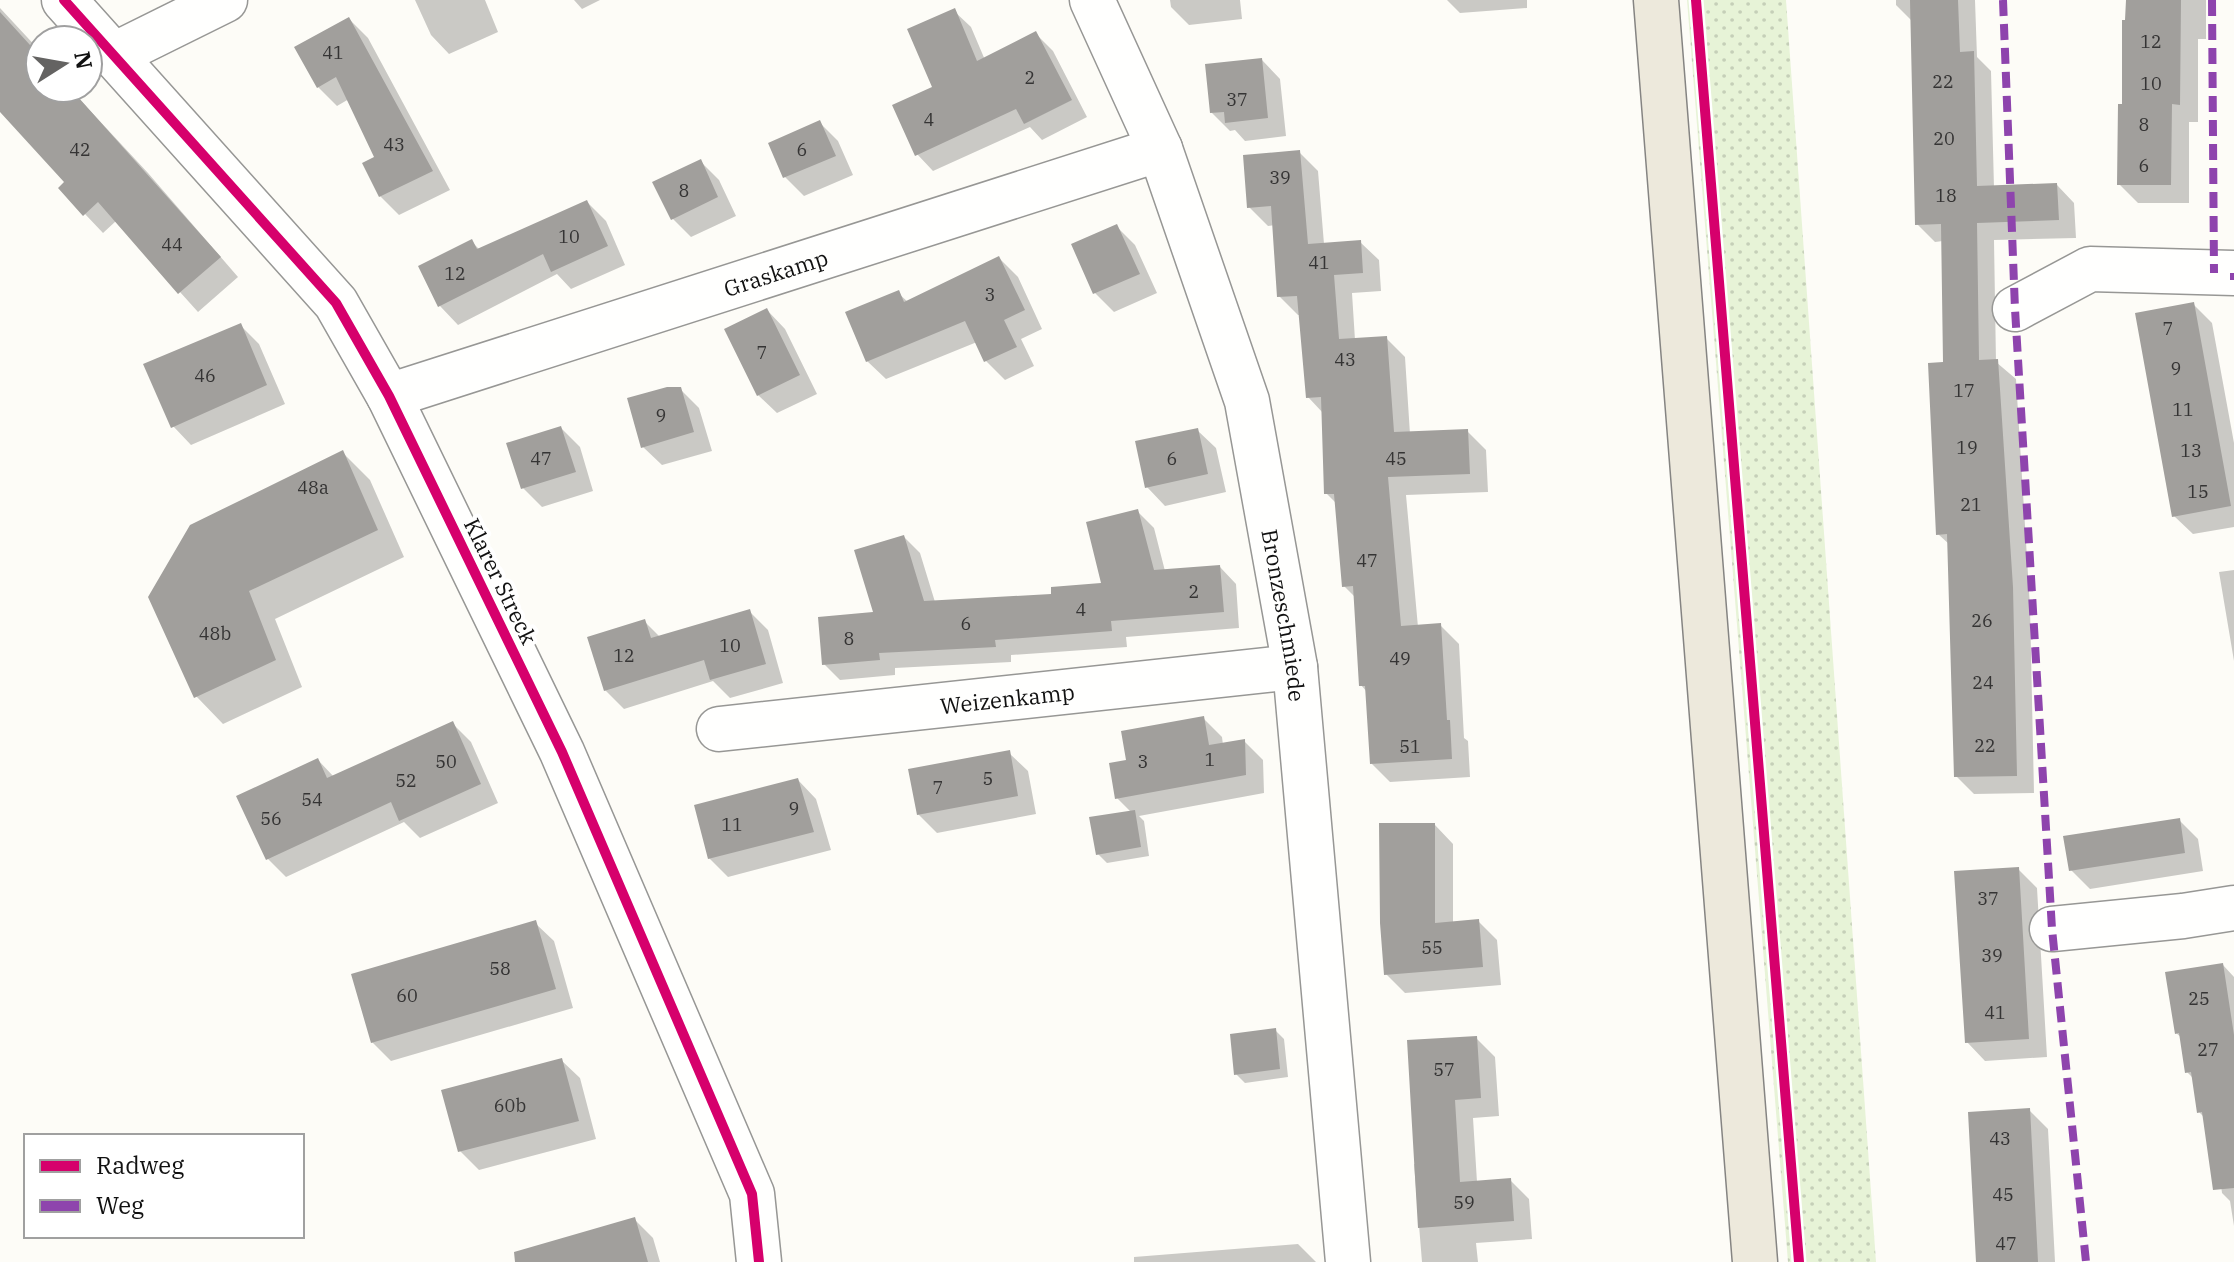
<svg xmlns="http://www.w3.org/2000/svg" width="2234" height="1262" font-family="'IBM Plex Serif',serif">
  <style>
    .grass { fill: url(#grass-dots) }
    .shadow { fill: #0003 }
    .building { fill: #a19f9c }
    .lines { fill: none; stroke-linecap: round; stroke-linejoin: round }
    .minor-casing { stroke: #979795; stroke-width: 47 }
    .major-casing { stroke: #858482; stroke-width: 47 }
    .minor { stroke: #fffffe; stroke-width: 44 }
    .major { stroke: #ede9dc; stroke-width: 44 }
    .quiet { stroke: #8e44ad; stroke-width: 8; stroke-dasharray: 16 8; stroke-linecap: butt }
    .cycleway-casing { stroke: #fff; stroke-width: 15 }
    .cycleway { stroke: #d6006c; stroke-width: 10 }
    .labels { text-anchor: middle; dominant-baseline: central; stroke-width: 8; stroke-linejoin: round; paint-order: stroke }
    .number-label { font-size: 18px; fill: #353434 }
    .street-label { font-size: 22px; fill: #111; stroke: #fff }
  </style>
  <defs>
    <pattern id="grass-dots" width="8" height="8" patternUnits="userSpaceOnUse" patternTransform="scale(2)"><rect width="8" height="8" fill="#e7f3d7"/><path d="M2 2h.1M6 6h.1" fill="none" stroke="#c5cfb8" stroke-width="1.8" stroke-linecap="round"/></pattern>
  </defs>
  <rect width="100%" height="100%" fill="#fdfcf7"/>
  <path class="grass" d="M1687,0h99l90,1262h-88z"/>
  <path class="shadow" d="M415,0h70l13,32 -49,22 -18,-19z
    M574,0h26l-18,9z
    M1170,0h70l2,19 -53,6 -18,-18z
    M1447,0h80v8l-67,5z
    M1896,0h79l2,57 14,14 3,117 63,-3 17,18 2,35 -82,2 2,122 20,17 14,228 4,186 -60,1 -18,-18 -6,-231 -12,-11 7,-170 -2,-123 -8,1 -18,-18 -4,-202 -17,-17z
    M2128,0h78v39h-8v83h-9v81h-51l-19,-19z
    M0,8l40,43v37h29l79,85 90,104 -40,35 -82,-91 -13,12 -18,-19 -18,-32 -67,-71z
    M954,11l17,16 14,33 51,-26 17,17 34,66 -45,23 -12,-13 -97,44 -16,-17z
    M349,19l19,19 82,152 -51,25 -19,-19 -3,-38 -28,-59 -12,7 -19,-19z
    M1262,60l18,19 6,57 -41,5 -10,-11 -5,1 -19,-19z
    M820,123l18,18 15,34 -49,21 -19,-19 -15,-33z
    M1299,152l19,19 6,73 36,-2 19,18 2,31 -29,2 3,47 31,-2 19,19 5,77 57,-3 19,19 2,42 -82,3 12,132 22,-2 19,19 5,94 4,3 2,36 -80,5 -18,-18 -5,-72 -6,-7 -5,-87 -12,-12 -8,-83 -10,-10 -3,-80 -15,-16 -7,-82h-3l-19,-19 -4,-71 -7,1 -19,-19z
    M700,161l19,19 17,36 -45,21 -19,-19z
    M587,202l19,19 19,44 -54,24 -14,-15 -99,51 -18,-19 31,-65 9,9z
    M1116,226l19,19 22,48 -43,19 -19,-19 -21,-48z
    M999,258l19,19 24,52 -21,10 13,27 -29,14 -19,-19 -9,-19 -91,37 -19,-18 31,-68 10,9z
    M2193,304l19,19 22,120v84l-41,7 -19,-18z
    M767,310l18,19 32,65 -40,19 -19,-18z
    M240,325l19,19 26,60 -94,41 -18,-19z
    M680,389l19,19 13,43 -50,14 -19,-18z
    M561,428l19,19 13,44 -51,16 -19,-19z
    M1197,430l19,18 10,44 -61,14 -18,-19z
    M343,453l27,27 34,77 -129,62 27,68 -79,37 -27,-28 -46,-99z
    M1137,511l17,17 11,43 55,-4 16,17 3,44 -113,9 1,10 -116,8v7l-116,6v7l-55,5 -16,-16 51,-50 29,-77 16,16 15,49 118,-6 50,-11z
    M2234,570v91l-15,-89z
    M749,611l19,19 15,53 -53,15 -17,-17 -89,28 -19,-19 39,-69 16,16z
    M1203,718l19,19 1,8 21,-4 19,19 1,33 -125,23 5,5 5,35 -42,7 -9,-9 33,-42 -14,-14 12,-37z
    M452,723l19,19 27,61 -78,35 -16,-16 -118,55 -19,-19 51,-98 16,17z
    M1009,753l19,18 8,43 -99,19 -19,-19z
    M798,780l18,19 15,51 -103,27 -19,-19z
    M2179,820l19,19 5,32 -113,18 -19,-19z
    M1435,825l18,19v79l25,-2 19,19 4,45 -96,8 -19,-19z
    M2018,869l19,19 10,169 -62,4 -18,-19z
    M535,923l19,18 19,67 -182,53 -19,-19z
    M2223,965l11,12v249l-4,-25 -8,-8 -4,-32 -13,-43 -6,-6 -5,-33 -7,-7 -5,-34 -6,-5z
    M1275,1030l9,9 4,38 -43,6 -9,-9z
    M1476,1038l19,19 4,59 -26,2 4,64 33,-2 19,19 3,40 -56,4 2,19h-56l-8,-98h3z
    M561,1060l19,18 16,61 -117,31 -19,-19z
    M2029,1110l19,19 7,133h-77z
    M635,1220l18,18 7,24h-106z
    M1298,1244l18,18h-182v-5z"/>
  <path class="building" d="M1910,0h48l2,52 14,-1 3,135 80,-3 2,37 -82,3 2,137 19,-1 15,228 4,189 -63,1 -7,-243 -11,1 -8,-172 15,-1 -2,-138 -26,1z
    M2126,0h55l-1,105 -8,-1 -1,81h-54l1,-81h4v-84h3z
    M955,8l22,53 59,-30 36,69 -48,24 -8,-15 -101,47 -23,-51 40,-18 -25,-58z
    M0,12l40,44v32h30l151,169 -43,37 -80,-92 -15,14 -25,-28 6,-6 -64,-70z
    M349,17l84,154 -54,26 -17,-34 12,-6 -38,-80 -19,11 -23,-41z
    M1262,58l6,60 -43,5 -1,-11 -14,1 -5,-49z
    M820,120l16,36 -53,22 -15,-35z
    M1300,150l8,94 53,-4 2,33 -29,2 5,64 48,-3 7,96 74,-3 2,45 -82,3 13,149 40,-3 6,97h3l2,39 -82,5 -5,-78h-6l-6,-100 -11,1 -8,-93h-10l-3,-97 -15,1 -9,-102 -20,1 -6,-91 -24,2 -4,-53z
    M701,159l17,38 -47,23 -19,-38z
    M587,200l21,46 -57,26 -8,-18 -105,53 -20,-41 54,-27 5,10z
    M1117,224l23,50 -47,20 -22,-50z
    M999,256l26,54 -21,10 13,27 -33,15 -19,-41 -99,41 -21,-50 54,-22 5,12z
    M2194,302l37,204 -59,11 -37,-204z
    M767,308l33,67 -43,21 -33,-67z
    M241,323l26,62 -96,43 -28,-64z
    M667,387h14l13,45 -53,16 -14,-50z
    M561,426l15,46 -55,17 -15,-46z
    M1198,428l10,46 -63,14 -10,-47z
    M343,450l35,80 -129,61 27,69 -82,38 -46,-101 42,-72z
    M1138,509l16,61 66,-5 4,47 -113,9 1,10 -117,9 1,7 -117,6 1,7 -58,5 -4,-48 55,-5 -19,-62 50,-15 20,66 127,-7v-7l50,-4 -15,-61z
    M750,609l16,55 -56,16 -6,-20 -100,31 -17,-54 58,-18 6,19z
    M1204,716l5,29 36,-6 1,36 -131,24 -6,-36 17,-3 -5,-29z
    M453,721l28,63 -82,37 -8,-19 -125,58 -30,-64 82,-38 9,20z
    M1010,750l8,46 -101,19 -9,-46z
    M798,778l16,54 -106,27 -14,-54z
    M1135,810l6,37 -45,8 -7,-38z
    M2180,818l5,35 -116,18 -6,-35z
    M1379,823h56v100l44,-4 4,48 -99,8 -4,-52z
    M2019,867l10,172 -64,4 -11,-172z
    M536,920l20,69 -185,54 -20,-69z
    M2223,963l11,72v153l-21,2 -11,-78 -5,1 -6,-41 -6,1 -6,-40 -4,1 -10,-62z
    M1276,1028l4,41 -46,6 -4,-41z
    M1477,1036l4,62 -26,2 5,82 51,-4 3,43 -96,7 -11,-188z
    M562,1058l17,63 -121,31 -17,-62z
    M2030,1108l8,154h-62l-8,-150z
    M635,1217l13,45h-133l-1,-10z"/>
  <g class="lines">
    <g class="minor-casing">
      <g id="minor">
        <path d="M64,0l272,303 53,93 173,356 190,442 7,68"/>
        <path id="s1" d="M1092,0l68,149 87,252 48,266 53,595"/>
        <path d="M114,55l111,-55"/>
        <path d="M2015,309l75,-40 144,4"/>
        <path id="s2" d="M389,396l771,-247"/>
        <path id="s3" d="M719,729l576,-62"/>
        <path d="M2052,929l131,-13 51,-8"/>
      </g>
    </g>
    <g class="major-casing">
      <path id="major" d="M1656,0l99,1262"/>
    </g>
    <use href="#minor" class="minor"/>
    <use href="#major" class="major"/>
    <path class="quiet" d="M2003,0l12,309 37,620 34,333
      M2212,0l2,273
      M2234,273v7"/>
    <g class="cycleway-casing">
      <path id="cycleway" d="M64,0l272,303 53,93 173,356 190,442 7,68
        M1696,0l103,1262"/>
    </g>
    <use href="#cycleway" class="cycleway"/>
  </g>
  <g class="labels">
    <g class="number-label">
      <text x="2151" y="41">12</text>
      <text x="333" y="52">41</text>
      <text x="1030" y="77">2</text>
      <text x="1943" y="81">22</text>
      <text x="2151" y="83">10</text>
      <text x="1237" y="99">37</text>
      <text x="929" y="119">4</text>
      <text x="2144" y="124">8</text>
      <text x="1944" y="138">20</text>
      <text x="394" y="144">43</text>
      <text x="80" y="149">42</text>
      <text x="802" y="149">6</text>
      <text x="2144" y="165">6</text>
      <text x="1280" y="177">39</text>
      <text x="684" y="190">8</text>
      <text x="1946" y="195">18</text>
      <text x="569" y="236">10</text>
      <text x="172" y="244">44</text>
      <text x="1319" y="262">41</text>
      <text x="455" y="273">12</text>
      <text x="990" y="294">3</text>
      <text x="2168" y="328">7</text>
      <text x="762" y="352">7</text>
      <text x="1345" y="359">43</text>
      <text x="2176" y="368">9</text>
      <text x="205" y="375">46</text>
      <text x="1964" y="390">17</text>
      <text x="2183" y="409">11</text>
      <text x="661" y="415">9</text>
      <text x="1967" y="447">19</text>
      <text x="2191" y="450">13</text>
      <text x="541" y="458">47</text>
      <text x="1172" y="458">6</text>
      <text x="1396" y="458">45</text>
      <text x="313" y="487">48a</text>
      <text x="2198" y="491">15</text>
      <text x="1971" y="504">21</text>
      <text x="1367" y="560">47</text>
      <text x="1194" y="591">2</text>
      <text x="1081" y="609">4</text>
      <text x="1982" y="620">26</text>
      <text x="966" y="623">6</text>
      <text x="215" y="633">48b</text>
      <text x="849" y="638">8</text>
      <text x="730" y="645">10</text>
      <text x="624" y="655">12</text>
      <text x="1400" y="658">49</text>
      <text x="1983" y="682">24</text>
      <text x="1985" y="745">22</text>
      <text x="1410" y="746">51</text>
      <text x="1210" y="759">1</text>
      <text x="446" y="761">50</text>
      <text x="1143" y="761">3</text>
      <text x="988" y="778">5</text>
      <text x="406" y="780">52</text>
      <text x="938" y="787">7</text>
      <text x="312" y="799">54</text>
      <text x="794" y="808">9</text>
      <text x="271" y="818">56</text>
      <text x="732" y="824">11</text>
      <text x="1988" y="898">37</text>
      <text x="1432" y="947">55</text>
      <text x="1992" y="955">39</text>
      <text x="500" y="968">58</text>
      <text x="407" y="995">60</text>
      <text x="2199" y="998">25</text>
      <text x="1995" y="1012">41</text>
      <text x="2208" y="1049">27</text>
      <text x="1444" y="1069">57</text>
      <text x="510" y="1105">60b</text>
      <text x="2000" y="1138">43</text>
      <text x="2003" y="1194">45</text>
      <text x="1464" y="1202">59</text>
      <text x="2006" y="1243">47</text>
    </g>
    <g class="street-label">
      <text stroke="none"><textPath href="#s2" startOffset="406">Graskamp</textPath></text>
      <text transform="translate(501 581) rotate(64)">Klarer Streck</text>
      <text stroke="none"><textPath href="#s1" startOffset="648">Bronzeschmiede</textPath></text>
      <text stroke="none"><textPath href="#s3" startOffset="290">Weizenkamp</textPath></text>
    </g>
  </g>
  <rect x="24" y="1134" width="280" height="104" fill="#ffffff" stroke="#a0a0a0" stroke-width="2"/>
  <rect x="40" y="1160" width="40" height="12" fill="#d6006c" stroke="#a0a0a0" stroke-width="2"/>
  <text x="96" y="1174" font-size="24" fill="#111111">Radweg</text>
  <rect x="40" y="1200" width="40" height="12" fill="#8e44ad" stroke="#a0a0a0" stroke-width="2"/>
  <text x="96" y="1214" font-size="24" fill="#111111">Weg</text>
  <g transform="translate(64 64) rotate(79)"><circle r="38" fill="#ffffff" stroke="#a0a0a0" stroke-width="2"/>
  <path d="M0-6L14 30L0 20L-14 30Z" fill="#646362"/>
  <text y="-12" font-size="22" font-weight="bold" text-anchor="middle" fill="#111111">N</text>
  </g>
</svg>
